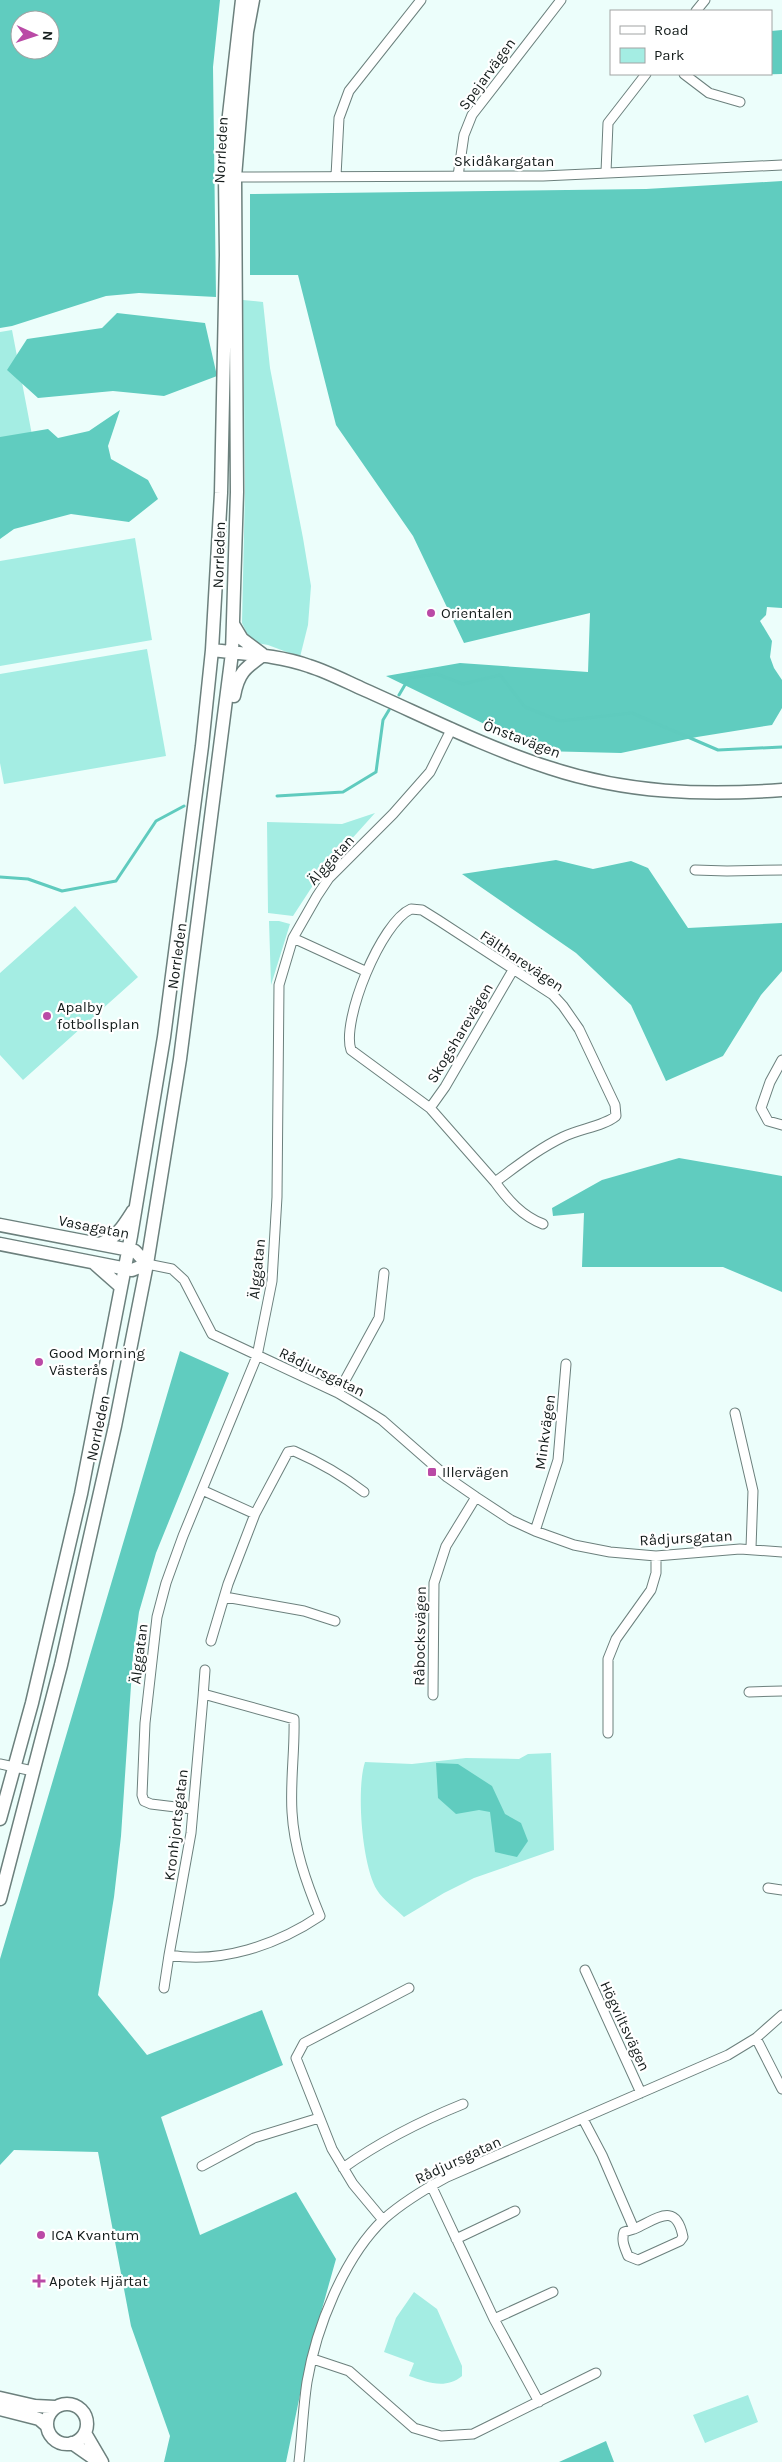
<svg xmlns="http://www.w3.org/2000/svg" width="782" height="2462" font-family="Karla,sans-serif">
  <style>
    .green { fill: #a4ede3 }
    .forest { fill: #60ccbf; fill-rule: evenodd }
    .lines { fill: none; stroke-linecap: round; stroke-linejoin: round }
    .stream { stroke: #5fcbbe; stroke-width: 3 }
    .street-casing { stroke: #6c807d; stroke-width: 11 }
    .secondary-casing { stroke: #6c807d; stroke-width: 15 }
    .street { stroke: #fff; stroke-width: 9 }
    .secondary { stroke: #fff; stroke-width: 12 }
    .poi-dot { fill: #ba4aa6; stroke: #fff; stroke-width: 2 }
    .labels { text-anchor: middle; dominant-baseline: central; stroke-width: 4.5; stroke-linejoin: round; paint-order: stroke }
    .street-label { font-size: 15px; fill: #141c1b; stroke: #fff }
    .poi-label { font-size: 15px; fill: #141c1b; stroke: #fff; text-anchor: start }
  </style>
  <rect width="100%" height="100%" fill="#ecfefb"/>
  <path class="green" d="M243,300l20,2 7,66 33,170 8,48 -3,39 -8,32 -32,-12 -17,-3 -9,-19 3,-134z
    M12,330l20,105 -32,7v-110z
    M135,538l17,102 -152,26v-105z
    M147,649l19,107 -162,28 -4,-21v-89z
    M375,813l-54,60 -28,43 -25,-3 -1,-91 75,2z
    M75,906l63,71 -115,103 -23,-25v-82z
    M269,921h10l11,3 -19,61z
    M551,1753l3,97 -80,28 -30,15 -40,24c-8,-8 -21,-17 -27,-27 -15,-24 -21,-101 -12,-128l47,2 54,-6 53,1 9,-5z
    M414,2292l23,17 25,57v10c-17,14 -35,6 -53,0l5,-13 -30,-11 12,-34z
    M748,2395l10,27 -53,21 -12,-28z"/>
  <path class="forest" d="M0,0h220l-7,67 3,230 -77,-4 -33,3 -94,30 -12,2zM20,20h30v30h-30z
    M782,30v44l-37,1 26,-1v-43z
    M782,181v427l-15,-1 -1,8 -6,6 12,20 -2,16 4,11 8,12v28l-10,17 -75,12 -76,16 -81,-2 -154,-75 74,-13 128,9 2,-59 -126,30 -51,-107 -77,-111 -38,-150h-48v-81l396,-5z
    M117,313l88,10 12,53 -53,20 -51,-5 -75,7 -31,-28 20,-31 75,-11z
    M120,410l-12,36 3,13 37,21 10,19 -29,23 -58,-8 -57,15 -14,10v-102l48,-8 10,9 31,-7z
    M556,860l37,9 38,-8 17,7 40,60 94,-5v48l-21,24 -38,61 -57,25 -35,-76 -55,-52 -114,-79z
    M679,1158l103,18v116l-59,-25h-141l2,-54 -31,3 -1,-8 50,-28z
    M180,1351l49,22 -73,180 -17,59 -6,43 -12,181 -7,61 -16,98 49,60 115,-45 21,55 -122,52 39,118 96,-43 40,67 -30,107 -20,96h-122l6,-26 -39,-110 -33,-174 -84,-2 -14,15v-206z
    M436,1763l22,1 34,22 13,28 16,9 7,18 -11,16 -22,-5 -5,-40 -11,-2 -23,4 -18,-16z
    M606,2441l8,21h-55z"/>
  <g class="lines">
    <path class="stream" d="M399,695l10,-17 28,-4 26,10 37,-9 25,32 35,14 72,-8 86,37 64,-3
      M277,796l66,-4 33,-20 7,-52 6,-10
      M0,877l28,2 34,12 54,-10 40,-60 28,-15"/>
    <g class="street-casing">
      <path id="street" d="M696,11l9,-11
        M684,74l25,19 31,9
        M606,172l2,-49 38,-49
        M336,176l3,-58 10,-27 72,-91
        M458,176l6,-41 8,-20 89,-115
        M231,177l312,-1 239,-11
        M695,870l32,1 55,-1
        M411,909l11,1 16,10 115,75 10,11 16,23 36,76 1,11c-12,10 -37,13 -53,21 -25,12 -46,29 -68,45l-65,-74 -79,-58c-10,-29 30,-128 60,-141z
        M293,938l72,33
        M782,1060l-12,22 -9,26 7,13 14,4
        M430,1108l15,-21 68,-117
        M495,1182c13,18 27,34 48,42
        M147,1264l25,5 12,11 28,54 126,59 25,15 19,12 65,57 29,20 35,23 24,11 39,14 36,7 46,4 84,-7 42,3
        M338,1393l41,-75 5,-45
        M735,1413l18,78 -2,57
        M202,1490l53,24
        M535,1531l23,-71 8,-96
        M225,1597l79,14 31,10
        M211,1641l17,-57 27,-70 33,-62 6,-1c25,11 48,24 70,41
        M749,1692l33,-1
        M207,1695l87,24c1,31 -4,62 -2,93 2,36 14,70 28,104 -43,29 -99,48 -151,39l22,-122 12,-136z
        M433,1695l1,-112 12,-37 30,-49
        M203,1697l2,-27
        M608,1733v-74l8,-20 35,-49 5,-17v-17
        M0,1764l33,7
        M192,1809l-41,-5 -7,-3 -2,-6 3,-72 12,-106 9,-34 17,-47 74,-180 15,-75 5,-84 2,-212 14,-47 24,-42 12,-18 64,-64 37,-42 22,-44
        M768,1888l14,2
        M585,1970l56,123
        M164,1988l5,-33
        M756,2038l26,51
        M583,2119l19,36 32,74 -10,3c-3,9 1,16 4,24l10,4 42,-19 3,-4c-7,-36 -26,-18 -49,-8
        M202,2166l52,-28 65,-20
        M343,2168c38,-27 78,-47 120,-64
        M431,2185l63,134 45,83
        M383,2220l-30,-36 -21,-35 -36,-91 8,-15 105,-55
        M456,2239l59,-28
        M494,2319l59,-27
        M313,2359l36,12 65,57 27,8 32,-2 123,-61
        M299,2462c3,-26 4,-54 8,-80 9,-54 37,-125 77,-163 19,-17 41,-30 63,-42l281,-122 28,-17 26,-23"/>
    </g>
    <g class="secondary-casing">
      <path id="secondary" d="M233,624l9,15 20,15
        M212,650c33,4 66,5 97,16 19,6 38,16 56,24 61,27 122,58 185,78 76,25 153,28 232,22
        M234,696c4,-23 11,-28 29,-41
        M0,1225l135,26 12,13
        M0,1244l132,26 15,-6
        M100,1244c17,-7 23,-17 33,-33
        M95,1264l26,23
        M0,1819l32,-116 49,-209 50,-258 33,-199 38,-291 10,-96 9,-157 5,-238 -1,-78 4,-62 13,-115
        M0,1899l61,-234 54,-239 32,-162 33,-205 52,-406 5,-161 -2,-315 12,-145 6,-32
        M0,2398l35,8 20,1
        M47 2424a20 20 0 1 1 40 0a20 20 0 1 1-40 0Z
        M0,2409l39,10 7,6
        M85,2433l17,29
        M72,2443l27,19"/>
    </g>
    <use href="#street" class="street"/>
    <use href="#secondary" class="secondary"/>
  </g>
  <g class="poi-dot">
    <circle cx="431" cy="613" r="5"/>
    <circle cx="47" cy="1016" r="5"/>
    <circle cx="39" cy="1362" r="5"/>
    <rect x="427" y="1467" width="10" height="10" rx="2.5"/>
    <circle cx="41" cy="2235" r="5"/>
    <path d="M36.5 2273.5h5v5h5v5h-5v5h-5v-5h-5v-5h5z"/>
  </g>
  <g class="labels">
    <g class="street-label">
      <text transform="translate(487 74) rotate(-54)">Spejarvägen</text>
      <text transform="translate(221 150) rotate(-87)">Norrleden</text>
      <text x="504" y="161">Skidåkargatan</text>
      <text transform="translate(219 555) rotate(-88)">Norrleden</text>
      <text transform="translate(522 739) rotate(21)">Önstavägen</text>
      <text transform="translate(331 860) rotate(-48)">Älggatan</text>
      <text transform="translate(177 956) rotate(-82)">Norrleden</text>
      <text transform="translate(522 961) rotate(34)">Fältharevägen</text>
      <text transform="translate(460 1033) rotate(-59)">Skogsharevägen</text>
      <text transform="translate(94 1227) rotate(11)">Vasagatan</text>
      <text transform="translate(257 1269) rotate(-84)">Älggatan</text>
      <text transform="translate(322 1372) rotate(26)">Rådjursgatan</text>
      <text transform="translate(98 1428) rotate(-78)">Norrleden</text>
      <text transform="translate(545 1432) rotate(-82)">Minkvägen</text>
      <text transform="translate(686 1538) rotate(-3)">Rådjursgatan</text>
      <text transform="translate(420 1636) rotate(-89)">Råbocksvägen</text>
      <text transform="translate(139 1654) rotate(-83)">Älggatan</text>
      <text transform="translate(176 1825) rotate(-83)">Kronhjortsgatan</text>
      <text transform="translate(625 2026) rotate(65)">Högviltsvägen</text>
      <text transform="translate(458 2160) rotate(-25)">Rådjursgatan</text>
    </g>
    <g class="poi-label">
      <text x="441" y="613">Orientalen</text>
      <text x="57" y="1007">Apalby<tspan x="57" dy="17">fotbollsplan</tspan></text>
      <text x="49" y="1353">Good Morning<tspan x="49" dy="17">Västerås</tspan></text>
      <text x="442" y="1472">Illervägen</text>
      <text x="51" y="2235">ICA Kvantum</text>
      <text x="49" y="2281">Apotek Hjärtat</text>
    </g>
  </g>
  <rect x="610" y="10" width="162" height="65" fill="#ffffff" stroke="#a1a4a4"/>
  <rect x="620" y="26" width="25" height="8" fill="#ffffff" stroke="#a1a4a4"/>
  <text x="654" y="35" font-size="15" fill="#141c1b">Road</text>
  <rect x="620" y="48" width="25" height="15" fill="#a4ede3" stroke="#a1a4a4"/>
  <text x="654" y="60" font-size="15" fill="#141c1b">Park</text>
  <g transform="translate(35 35) rotate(93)"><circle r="24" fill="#ffffff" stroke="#a1a4a4"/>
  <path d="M0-4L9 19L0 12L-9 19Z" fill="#ba4aa6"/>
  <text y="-8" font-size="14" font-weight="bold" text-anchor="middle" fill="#141c1b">N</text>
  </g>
</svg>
